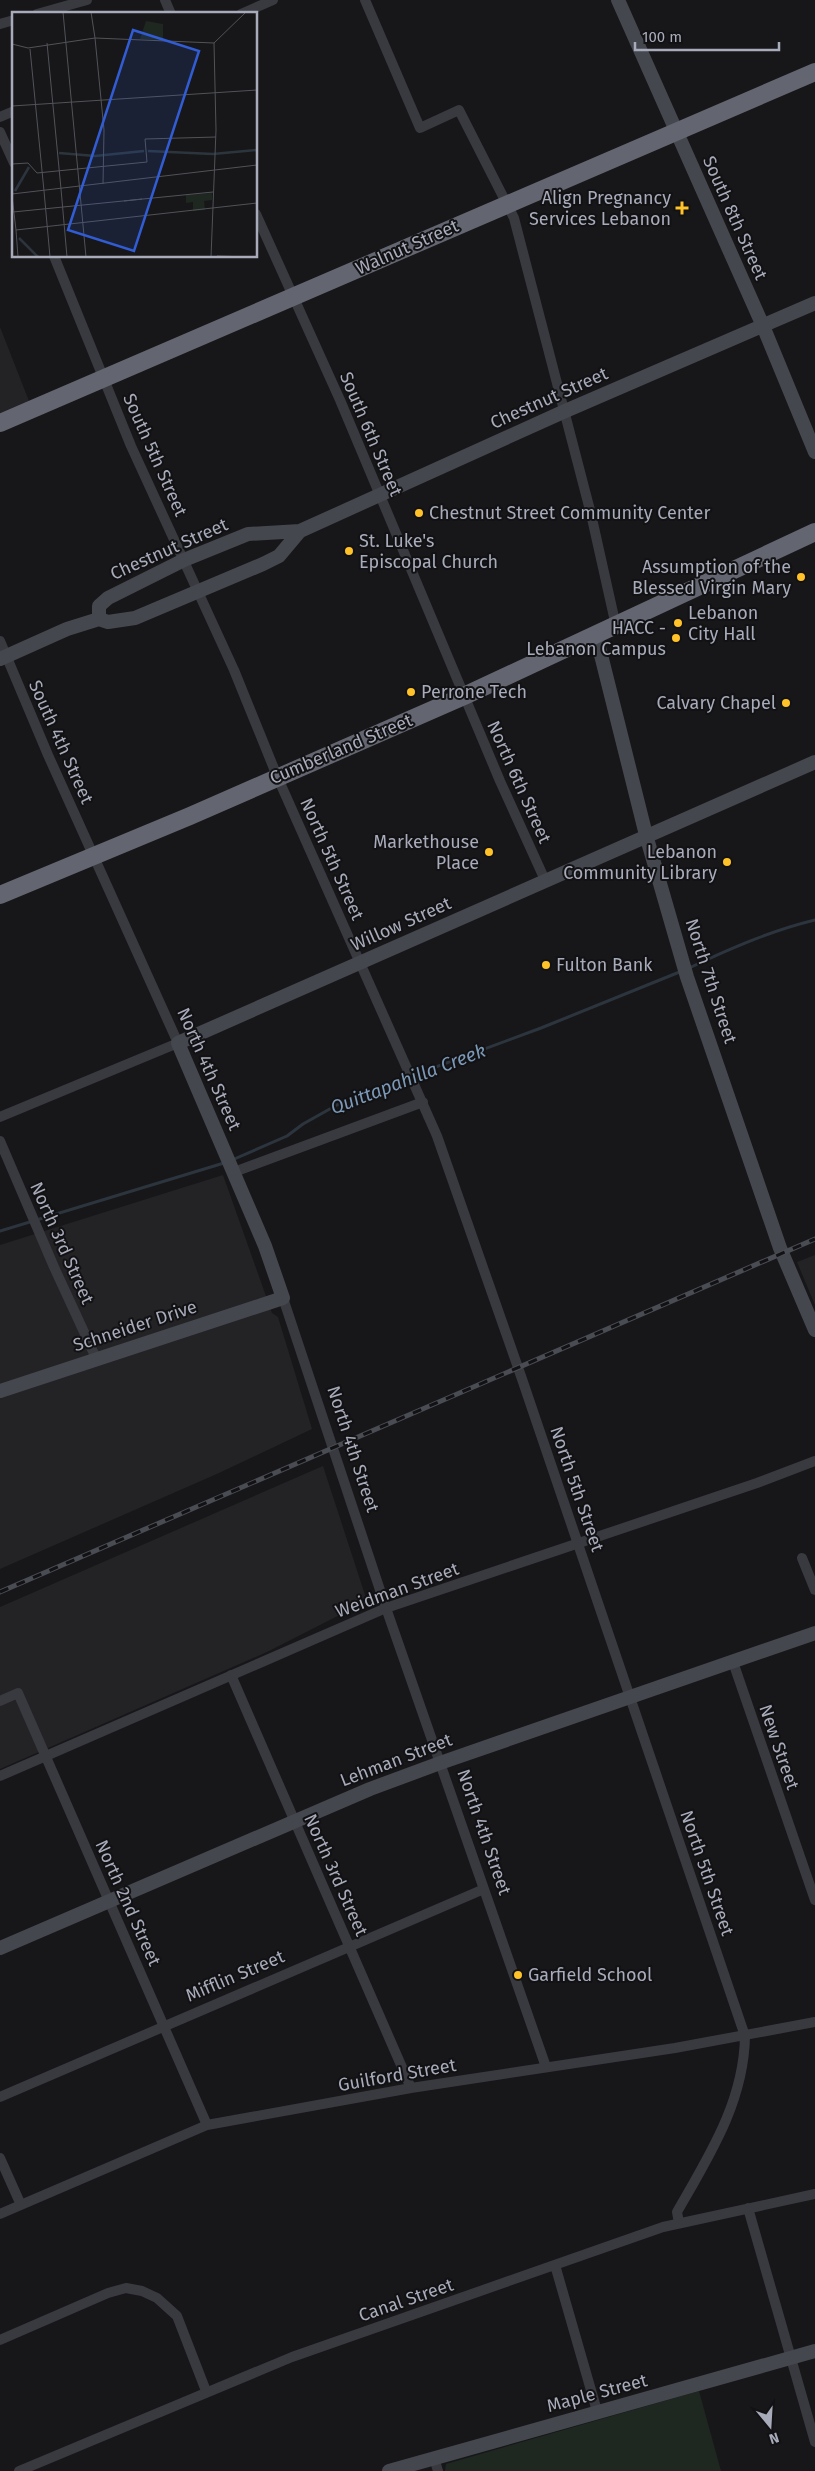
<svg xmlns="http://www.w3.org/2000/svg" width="815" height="2471" font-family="'Fira Sans',sans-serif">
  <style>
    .built { fill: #232326 }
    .green { fill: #1e2820 }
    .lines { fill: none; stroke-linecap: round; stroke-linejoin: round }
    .stream { stroke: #2c353e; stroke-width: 3 }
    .street { stroke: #393a40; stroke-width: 10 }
    .secondary { stroke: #45474f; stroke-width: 14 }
    .highway { stroke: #636670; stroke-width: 18 }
    .rail-casing { stroke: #4a4c54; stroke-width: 5 }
    .rail { stroke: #121214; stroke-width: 3; stroke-dasharray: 9; stroke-linecap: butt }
    .poi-dot { fill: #ffc229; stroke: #121214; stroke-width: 2 }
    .labels { text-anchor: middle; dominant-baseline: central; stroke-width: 4; stroke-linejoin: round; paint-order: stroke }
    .poi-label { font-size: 18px; fill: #a8acba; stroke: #121214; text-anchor: end }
    .street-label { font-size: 18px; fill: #a8acba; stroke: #121214 }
    .water-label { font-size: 19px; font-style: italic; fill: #7c99b8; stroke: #121214 }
    .inset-river { fill: none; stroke: #2c353e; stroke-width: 2.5 }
    .inset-road { fill: none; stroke: #515359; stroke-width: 1 }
    .view { fill: #325cd4; fill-opacity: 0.15; stroke: #325cd4; stroke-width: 2.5 }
    .inset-edge { fill: none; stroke: #a8acba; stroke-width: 2.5 }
  </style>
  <rect width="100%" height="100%" fill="#171719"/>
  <path class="built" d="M0,327l29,74 -29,12z
    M223,1175l49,138 6,4 34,112 -93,44 -219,96v-324z
    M815,1255v50l-18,-43z
    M323,1466l44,135 -100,51 -267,117v-162z"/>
  <path class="green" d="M699,2391l22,80h-276l1,-7z"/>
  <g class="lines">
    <path class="stream" d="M687,969c42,-20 83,-38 128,-49
      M232,1160l55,-24 16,-12 41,-23 197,-73 141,-57
      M0,1231l224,-68"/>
    <path class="street" d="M165,0l6,14
      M365,0l55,128 39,-18 55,108 77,296 25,112
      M37,14l50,-14
      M241,14l32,-14
      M0,24l14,-4
      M0,117l14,-6
      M0,132l14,31
      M256,214l84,186 160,381 45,99
      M54,256l77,190 103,224 43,106 160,360 85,243 223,657c-1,66 -36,120 -68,176l2,11
      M0,641l48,114 130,288 -178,74
      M0,1141l54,126 42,91
      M234,1172l189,-70
      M283,1298l103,310 160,459
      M802,1558l13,32
      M733,1662l82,238
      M231,1675l180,413
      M0,1701l18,-8 189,432
      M0,1776l386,-168 371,-125 58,-22
      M0,2097l484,-208
      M0,2158l21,47
      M748,2208l67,234
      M0,2214l207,-89 204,-37 264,-40 140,-26
      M555,2265l42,146
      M0,2340l108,-47 18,-5 16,3 15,7 20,18 29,75
      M434,2458l4,13
      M19,2471l273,-114 371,-130 152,-33"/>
    <path class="secondary" d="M618,0l145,326 52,126
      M99,619v-13l9,-8 76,-38 64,-26 52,-3
      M596,635l50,200 41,142 93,271 35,82
      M0,659l67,-30 32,-10 9,3 27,-4 128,-54 16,-8 21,-25 263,-119 252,-109
      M0,1391l283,-93 -18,-52 -87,-203 637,-281
      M0,1948l370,-159 70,-26 375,-130
      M389,2471l426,-120"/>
    <path class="highway" d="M0,423l815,-351
      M0,895l190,-79 274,-120 351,-164"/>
    <g class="rail-casing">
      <path id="rail" d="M0,1592l815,-353"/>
    </g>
    <use href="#rail" class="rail"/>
  </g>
  <g class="poi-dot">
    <path d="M679.5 200.5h5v5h5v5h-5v5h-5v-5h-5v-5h5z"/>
    <circle cx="419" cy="513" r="5"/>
    <circle cx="349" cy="551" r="5"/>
    <circle cx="801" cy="577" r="5"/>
    <circle cx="678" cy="623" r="5"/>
    <circle cx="676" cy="638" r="5"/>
    <circle cx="411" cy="692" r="5"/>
    <circle cx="786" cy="703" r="5"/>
    <circle cx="489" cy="852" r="5"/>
    <circle cx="727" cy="862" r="5"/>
    <circle cx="546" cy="965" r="5"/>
    <circle cx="518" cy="1975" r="5"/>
  </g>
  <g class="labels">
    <g class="poi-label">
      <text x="671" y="198">Align Pregnancy<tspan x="671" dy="21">Services Lebanon</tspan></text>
      <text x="429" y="513" text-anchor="start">Chestnut Street Community Center</text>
      <text x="359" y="541" text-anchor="start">St. Luke's<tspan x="359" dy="21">Episcopal Church</tspan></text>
      <text x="791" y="567">Assumption of the<tspan x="791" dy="21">Blessed Virgin Mary</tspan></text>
      <text x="688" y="613" text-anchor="start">Lebanon<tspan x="688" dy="21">City Hall</tspan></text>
      <text x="666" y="628">HACC -<tspan x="666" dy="21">Lebanon Campus</tspan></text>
      <text x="421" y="692" text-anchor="start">Perrone Tech</text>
      <text x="776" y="703">Calvary Chapel</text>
      <text x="479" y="842">Markethouse<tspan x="479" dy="21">Place</tspan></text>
      <text x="717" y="852">Lebanon<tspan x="717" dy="21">Community Library</tspan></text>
      <text x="556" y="965" text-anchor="start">Fulton Bank</text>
      <text x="528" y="1975" text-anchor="start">Garfield School</text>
    </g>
    <g class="street-label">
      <text transform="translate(735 218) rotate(66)">South 8th Street</text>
      <text transform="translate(407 247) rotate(-24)">Walnut Street</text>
      <text transform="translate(549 398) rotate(-24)">Chestnut Street</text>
      <text transform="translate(371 434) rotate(67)">South 6th Street</text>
      <text transform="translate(155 455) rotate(66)">South 5th Street</text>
      <text transform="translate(169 549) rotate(-24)">Chestnut Street</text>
      <text transform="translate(61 742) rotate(66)">South 4th Street</text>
      <text transform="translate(341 749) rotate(-23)">Cumberland Street</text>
      <text transform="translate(519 782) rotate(66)">North 6th Street</text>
      <text transform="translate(332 859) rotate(66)">North 5th Street</text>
      <text transform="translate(401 924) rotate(-24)">Willow Street</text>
      <text transform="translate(711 981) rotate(72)">North 7th Street</text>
      <text transform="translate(209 1069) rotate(66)">North 4th Street</text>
      <text transform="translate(62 1243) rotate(66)">North 3rd Street</text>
      <text transform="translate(135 1326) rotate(-18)">Schneider Drive</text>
      <text transform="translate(353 1449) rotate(72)">North 4th Street</text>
      <text transform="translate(577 1489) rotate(71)">North 5th Street</text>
      <text transform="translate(397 1590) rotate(-20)">Weidman Street</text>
      <text transform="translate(779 1747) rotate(71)">New Street</text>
      <text transform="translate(396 1760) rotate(-21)">Lehman Street</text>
      <text transform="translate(484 1832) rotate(71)">North 4th Street</text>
      <text transform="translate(707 1873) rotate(71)">North 5th Street</text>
      <text transform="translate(336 1875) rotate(66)">North 3rd Street</text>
      <text transform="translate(128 1903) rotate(66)">North 2nd Street</text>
      <text transform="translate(235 1976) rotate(-23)">Mifflin Street</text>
      <text transform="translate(397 2075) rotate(-10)">Guilford Street</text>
      <text transform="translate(406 2300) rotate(-19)">Canal Street</text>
      <text transform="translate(597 2393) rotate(-15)">Maple Street</text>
    </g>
    <g class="water-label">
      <text transform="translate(408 1079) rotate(-21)">Quittapahilla Creek</text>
    </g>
  </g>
  <g transform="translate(12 12)">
    <rect width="245" height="245" fill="#171719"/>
    <path d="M134,9l17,3v16l-23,-1zM200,181v7l-8,1 1,9 -12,1v-9l-7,1v-8z" fill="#1e2820"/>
    <path class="inset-river" d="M136,139l65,3 44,-4M47,141l36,3 49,-5M3,179l14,-24M7,226l19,19"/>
    <path class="inset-road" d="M51,0l23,245M79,0l4,26M83,26l9,92 -1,54M35,31l14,146M202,31l32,-31M0,32l16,4 67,-10 119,5M18,37l14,142M0,94l245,-16M0,152l16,-1 9,10 110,-11 -2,-23 71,-2M49,177l6,68M32,179l6,66M0,182l245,-29M0,184l4,34 241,-27M112,189l18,-2M1,200l200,-20M4,218l2,27M205,244l33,1M199,245l5,-127 -2,-87"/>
    <path class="view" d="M121,18l66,21 -65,200 -66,-21z"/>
    <rect width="245" height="245" class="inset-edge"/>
  </g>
  <g transform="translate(770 2426) rotate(162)" stroke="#121214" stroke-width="4" paint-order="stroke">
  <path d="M0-4L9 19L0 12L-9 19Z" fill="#a8acba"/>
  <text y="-8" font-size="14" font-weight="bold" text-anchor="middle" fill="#a8acba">N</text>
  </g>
  <path d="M635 42v8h144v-8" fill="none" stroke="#a8acba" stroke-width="2.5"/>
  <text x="642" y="42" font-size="15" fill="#a8acba" stroke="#121214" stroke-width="4" paint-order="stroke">100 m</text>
</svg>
